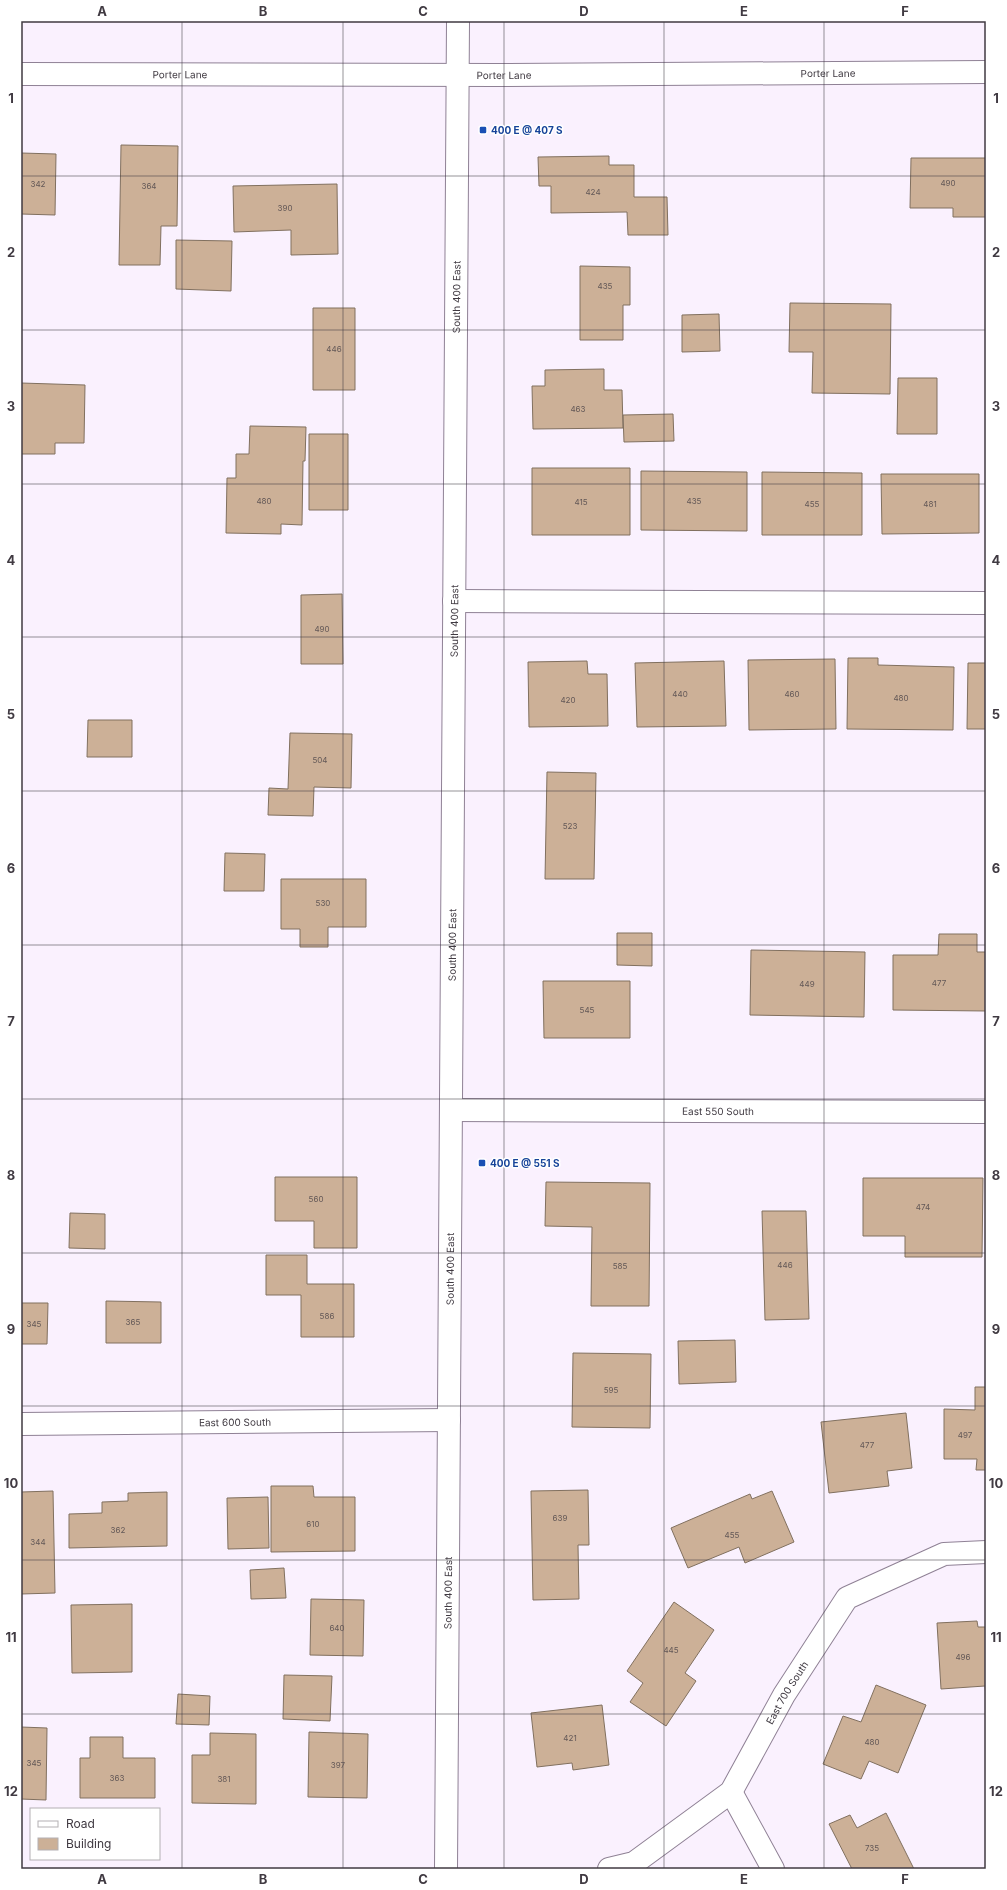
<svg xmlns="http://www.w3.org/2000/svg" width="1007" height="1890" font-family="Inter,sans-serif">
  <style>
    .building { fill: #ccb097; stroke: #81705f }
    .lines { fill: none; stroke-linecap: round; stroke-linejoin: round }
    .minor-casing { stroke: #8f8195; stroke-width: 24 }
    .tertiary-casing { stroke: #8f8195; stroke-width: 24 }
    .minor { stroke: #fff; stroke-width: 22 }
    .tertiary { stroke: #fff; stroke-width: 22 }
    .grid { fill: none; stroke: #403a42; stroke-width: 1; stroke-opacity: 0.55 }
    .transit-dot { fill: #1a4fb4; stroke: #fff; stroke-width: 1.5 }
    .labels { text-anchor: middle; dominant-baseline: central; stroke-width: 3; stroke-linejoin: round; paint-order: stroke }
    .number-label { font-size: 8px; fill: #635857 }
    .street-label { font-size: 10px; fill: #403a42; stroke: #fff }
    .transit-label { font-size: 10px; font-weight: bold; fill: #164399; stroke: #fff; text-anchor: start }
    .neatline { fill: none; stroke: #403a42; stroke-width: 1.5 }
    .grid-label { font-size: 13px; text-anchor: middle; font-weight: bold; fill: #403a42 }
  </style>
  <rect width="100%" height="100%" fill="#faf1fe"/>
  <path class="building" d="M121,145l57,1 -1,80h-16l-1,39h-41z
    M21,153l35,1 -1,61 -34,-1z
    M609,156v9h25v32h33l1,38h-40l-1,-23 -76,1v-27h-12l-1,-29z
    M911,158h75v59h-33v-9h-43z
    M337,184l1,70 -47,1v-25l-57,2 -1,-46z
    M176,240l56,1 -1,50 -55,-2z
    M580,266l50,1v38h-7v35h-43z
    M790,303l101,1 -1,90 -78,-1 1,-41h-24z
    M313,308h42v82h-42z
    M719,314l1,37 -38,1v-37z
    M604,369v21h18l1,38 -90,1 -1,-43h13v-16z
    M898,378h39v56h-40z
    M21,383l64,2 -1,58h-29v11h-34z
    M673,414l1,27 -50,1 -1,-27z
    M250,426l56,1 -1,34h-2l-1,64 -21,-1v10l-55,-1 1,-55h9v-24h13z
    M309,434h39v76h-39z
    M532,468h98v67h-98z
    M641,471l106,1v59l-106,-1z
    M762,472l100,1v62h-100z
    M881,474h98v59l-97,1z
    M342,594l1,70h-42v-69z
    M848,658h30v7l76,2 -1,63 -106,-1z
    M835,659l1,70 -87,1 -1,-70z
    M587,661l1,13h19l1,52 -79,1 -1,-65z
    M724,661l2,65 -89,1 -2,-64z
    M968,663h18v66h-19z
    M88,720h44v37h-45z
    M290,733l62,1 -1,54 -37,-1 -1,29 -45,-1 1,-27 19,1z
    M547,772l49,1 -2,106h-49z
    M225,853l40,1 -1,37h-40z
    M281,879h85v48h-38v20h-28v-18h-19z
    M617,933h35v33l-35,-1z
    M939,934h38v18h9v59l-93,-1v-55h45z
    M751,950l114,2 -1,65 -114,-2z
    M543,981h87v57h-86z
    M275,1177h82v71h-43v-27h-39z
    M863,1178h120l-1,79h-77v-21h-42z
    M546,1182l104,1 -1,123h-58l1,-79 -47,-1z
    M762,1211h44l3,108 -44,1z
    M70,1213l35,1v35l-36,-1z
    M266,1255h41v29h47v53h-53v-42h-35z
    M106,1301l55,1v41h-55z
    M21,1303h27l-1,41h-26z
    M735,1340l1,42 -57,2 -1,-43z
    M573,1353l78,1 -1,74 -78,-1z
    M975,1387h11v83h-10l1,-11h-33v-50l31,1z
    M906,1413l6,55 -25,3 2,15 -60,7 -8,-71z
    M271,1486h42l1,11h41v54l-84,1z
    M588,1490l1,55h-11l1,54 -46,1 -2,-109z
    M53,1491l2,102 -34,1v-102z
    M772,1491l22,51 -49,21 -6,-16 -51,21 -17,-40 79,-34 2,5z
    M167,1492v54l-98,2v-34l33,-1v-11l26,-1v-8z
    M268,1497l1,51 -41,1 -1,-51z
    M284,1568l2,30 -35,1 -1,-29z
    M311,1599l53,1 -1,56 -53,-1z
    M674,1602l40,28 -29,43 11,8 -30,45 -36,-24 13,-19 -16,-12z
    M132,1604v68l-60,1 -1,-68z
    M977,1621l1,6h8v70l-1,-11 -44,3 -4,-66z
    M284,1675l48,1 -2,45 -47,-2z
    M876,1685l50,20 -28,68 -29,-12 -8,18 -38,-15 20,-48 18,6z
    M178,1694l32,2 -1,29 -33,-1z
    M602,1705l7,60 -36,5 -1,-7 -35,4 -6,-54z
    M21,1727l26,1 -1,72 -25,-1z
    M309,1732l59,2 -1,64 -59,-1z
    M210,1733l46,1v70l-64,-1v-48h18z
    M90,1737h33v21h32v40h-75v-40h10z
    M886,1813l28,56h-62l-23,-45 21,-9 7,13z"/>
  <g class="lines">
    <g class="minor-casing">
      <g id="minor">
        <path id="s1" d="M21,74l480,1 485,-3"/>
        <path d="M454,601l532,2"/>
        <path id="s2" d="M451,1110l535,2"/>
        <path id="s3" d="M21,1424l428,-4"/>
        <path d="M731,1792l42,77"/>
        <path id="s4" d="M609,1869l25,-6 97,-71 53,-97 63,-97 97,-44 42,-2"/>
      </g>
    </g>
    <g class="tertiary-casing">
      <g id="tertiary">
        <path id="s5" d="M446,1869l12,-1848"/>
      </g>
    </g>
    <use href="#minor" class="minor"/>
    <use href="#tertiary" class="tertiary"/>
  </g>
  <path class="grid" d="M182,21v1848M343,21v1848M504,21v1848M664,21v1848M824,21v1848M21,176h965M21,330h965M21,484h965M21,637h965M21,791h965M21,945h965M21,1099h965M21,1253h965M21,1406h965M21,1560h965M21,1714h965"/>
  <g class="transit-dot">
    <rect x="479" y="126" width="8" height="8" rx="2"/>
    <rect x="478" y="1159" width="8" height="8" rx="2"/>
  </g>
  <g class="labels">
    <g class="number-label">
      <text x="948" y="183">490</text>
      <text x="38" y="184">342</text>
      <text x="149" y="186">364</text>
      <text x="593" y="192">424</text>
      <text x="285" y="208">390</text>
      <text x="605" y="286">435</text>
      <text x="334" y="349">446</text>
      <text x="578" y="409">463</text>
      <text x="264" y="501">480</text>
      <text x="694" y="501">435</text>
      <text x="581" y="502">415</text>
      <text x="812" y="504">455</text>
      <text x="930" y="504">481</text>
      <text x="322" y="629">490</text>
      <text x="680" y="694">440</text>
      <text x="792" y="694">460</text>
      <text x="901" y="698">480</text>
      <text x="568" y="700">420</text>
      <text x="320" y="760">504</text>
      <text x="570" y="826">523</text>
      <text x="323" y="903">530</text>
      <text x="939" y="983">477</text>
      <text x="807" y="984">449</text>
      <text x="587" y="1010">545</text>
      <text x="316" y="1199">560</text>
      <text x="923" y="1207">474</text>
      <text x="785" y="1265">446</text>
      <text x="620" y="1266">585</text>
      <text x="327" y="1316">586</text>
      <text x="133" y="1322">365</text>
      <text x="34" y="1324">345</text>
      <text x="611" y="1390">595</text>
      <text x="965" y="1435">497</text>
      <text x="867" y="1445">477</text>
      <text x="560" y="1518">639</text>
      <text x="313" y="1524">610</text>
      <text x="118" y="1530">362</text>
      <text x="732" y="1535">455</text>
      <text x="38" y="1542">344</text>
      <text x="337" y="1628">640</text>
      <text x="671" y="1650">445</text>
      <text x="963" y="1657">496</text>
      <text x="570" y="1738">421</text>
      <text x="872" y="1742">480</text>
      <text x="34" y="1763">345</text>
      <text x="338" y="1765">397</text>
      <text x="117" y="1778">363</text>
      <text x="224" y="1779">381</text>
      <text x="872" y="1848">735</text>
    </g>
    <g class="street-label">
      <text stroke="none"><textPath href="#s1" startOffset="807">Porter Lane</textPath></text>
      <text stroke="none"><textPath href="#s1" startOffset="159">Porter Lane</textPath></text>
      <text stroke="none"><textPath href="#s1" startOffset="483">Porter Lane</textPath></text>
      <text stroke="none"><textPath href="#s5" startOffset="1572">South 400 East</textPath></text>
      <text stroke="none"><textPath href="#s5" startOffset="1248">South 400 East</textPath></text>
      <text stroke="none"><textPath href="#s5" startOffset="924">South 400 East</textPath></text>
      <text stroke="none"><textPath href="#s2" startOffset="267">East 550 South</textPath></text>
      <text stroke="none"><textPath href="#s5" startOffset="600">South 400 East</textPath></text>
      <text stroke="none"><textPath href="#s3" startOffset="214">East 600 South</textPath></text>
      <text stroke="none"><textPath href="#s5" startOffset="276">South 400 East</textPath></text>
      <text stroke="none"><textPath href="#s4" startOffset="260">East 700 South</textPath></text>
    </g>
    <g class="transit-label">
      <text x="491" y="130">400 E @ 407 S</text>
      <text x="490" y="1163">400 E @ 551 S</text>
    </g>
  </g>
  <rect width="1007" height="1890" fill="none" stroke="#ffffff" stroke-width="44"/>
  <rect x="30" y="1808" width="130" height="52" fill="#ffffff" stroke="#b3b0b3"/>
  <rect x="38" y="1821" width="20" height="6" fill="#ffffff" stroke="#b3b0b3"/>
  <text x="66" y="1828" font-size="12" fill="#403a42">Road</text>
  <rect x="38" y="1838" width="20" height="12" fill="#ccb097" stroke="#b3b0b3"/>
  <text x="66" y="1848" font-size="12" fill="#403a42">Building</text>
  <rect x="22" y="22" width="963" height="1846" class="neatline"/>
  <g class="grid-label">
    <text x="102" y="16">A</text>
    <text x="263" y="16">B</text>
    <text x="423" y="16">C</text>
    <text x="584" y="16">D</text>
    <text x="744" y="16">E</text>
    <text x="905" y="16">F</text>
    <text x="11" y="103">1</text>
    <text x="996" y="103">1</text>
    <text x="11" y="257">2</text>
    <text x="996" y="257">2</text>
    <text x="11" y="411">3</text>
    <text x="996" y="411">3</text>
    <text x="11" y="565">4</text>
    <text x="996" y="565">4</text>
    <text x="11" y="719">5</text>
    <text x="996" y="719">5</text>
    <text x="11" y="873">6</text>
    <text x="996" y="873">6</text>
    <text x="11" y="1026">7</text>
    <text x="996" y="1026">7</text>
    <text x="11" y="1180">8</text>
    <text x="996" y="1180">8</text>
    <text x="11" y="1334">9</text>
    <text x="996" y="1334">9</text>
    <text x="11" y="1488">10</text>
    <text x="996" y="1488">10</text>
    <text x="11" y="1642">11</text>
    <text x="996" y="1642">11</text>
    <text x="11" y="1796">12</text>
    <text x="996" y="1796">12</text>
    <text x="102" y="1884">A</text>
    <text x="263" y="1884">B</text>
    <text x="423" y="1884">C</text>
    <text x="584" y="1884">D</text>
    <text x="744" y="1884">E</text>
    <text x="905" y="1884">F</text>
  </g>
</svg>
